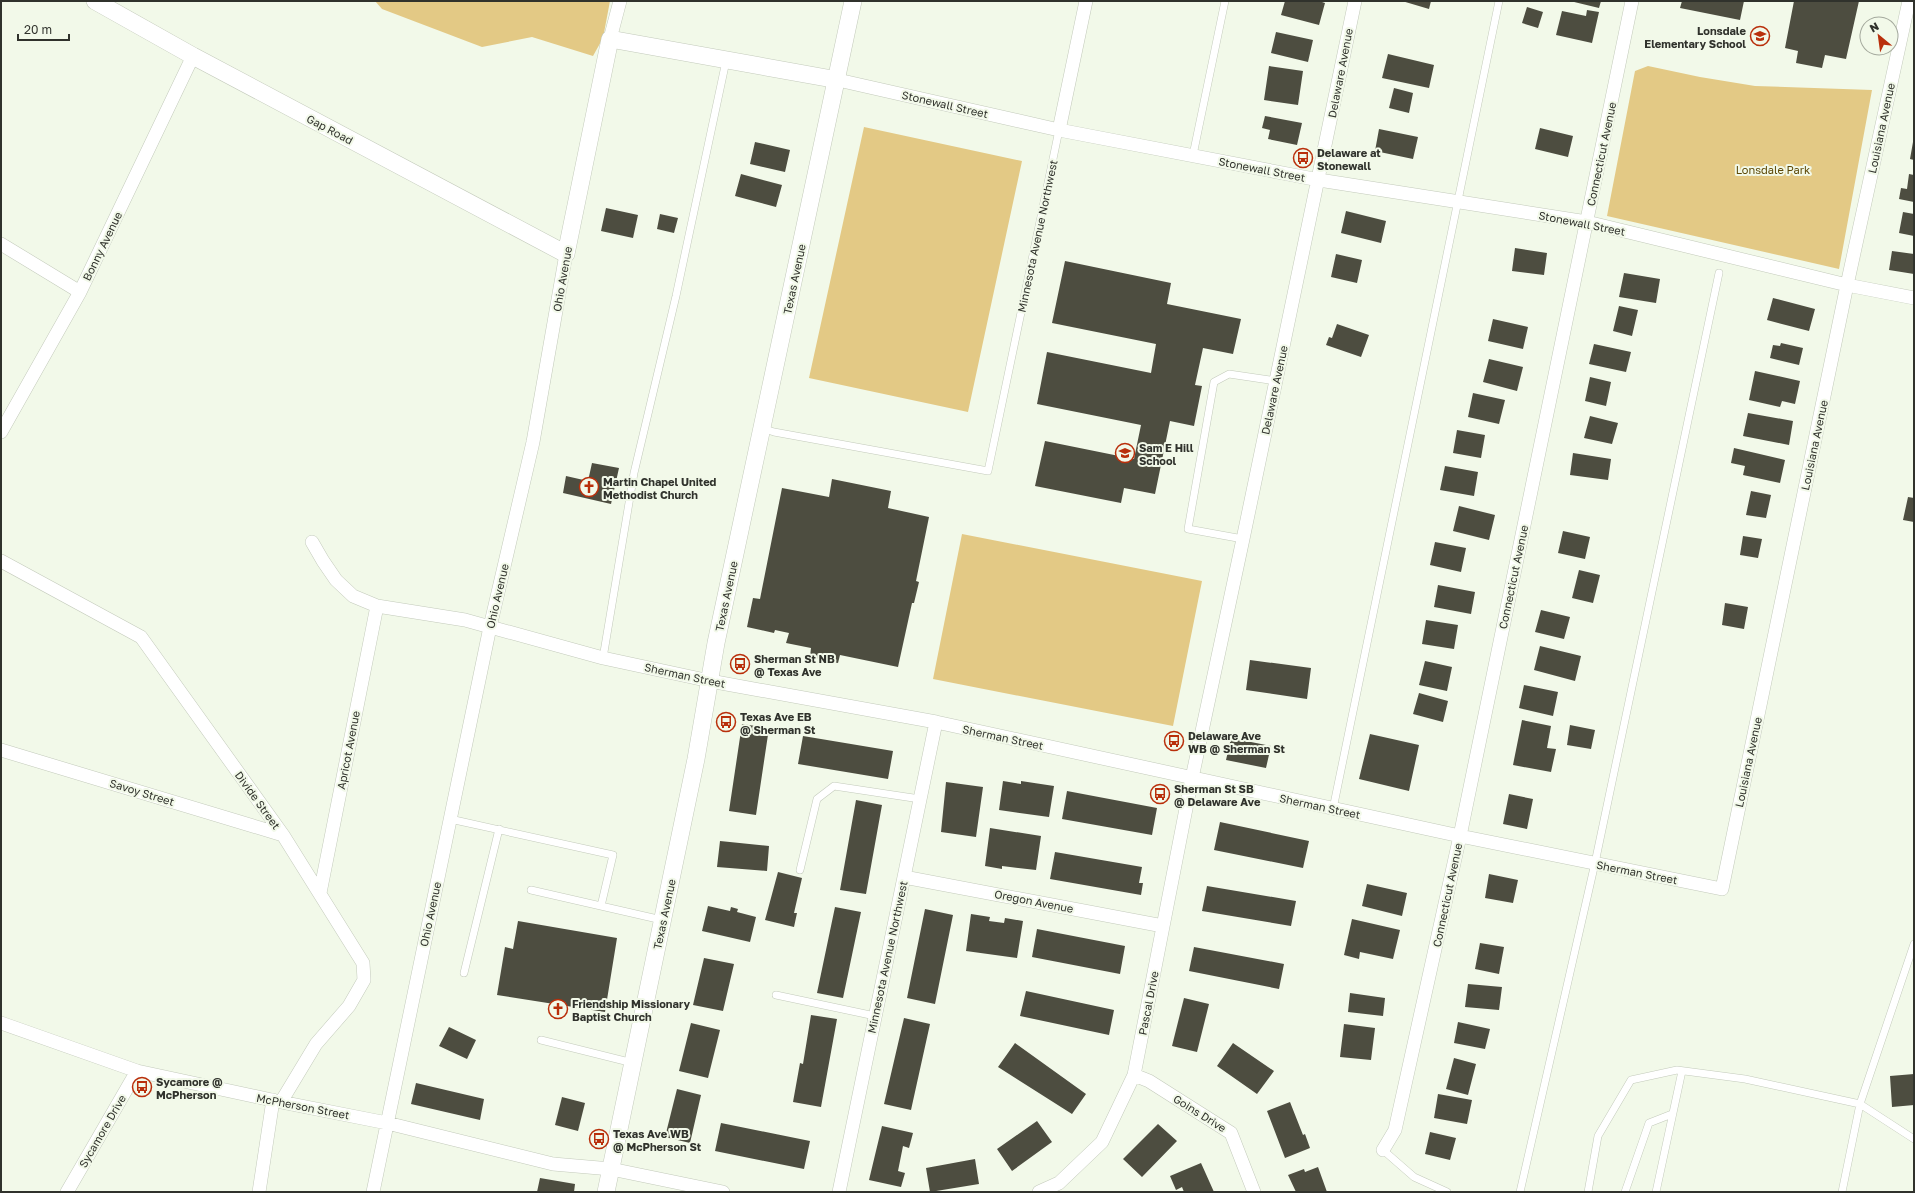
<svg xmlns="http://www.w3.org/2000/svg" width="1915" height="1193" font-family="'Golos Text',sans-serif">
  <style>
    .green { fill: #e3c985 }
    .building { fill: #4d4d40 }
    .lines { fill: none; stroke-linecap: round; stroke-linejoin: round }
    .service-casing { stroke: #c3cabb; stroke-width: 8 }
    .minor-casing { stroke: #c3cabb; stroke-width: 14 }
    .tertiary-casing { stroke: #c3cabb; stroke-width: 18 }
    .service { stroke: #fff; stroke-width: 7 }
    .minor { stroke: #fff; stroke-width: 13 }
    .tertiary { stroke: #fff; stroke-width: 17 }
    .labels { text-anchor: middle; dominant-baseline: central; stroke-width: 4; stroke-linejoin: round; paint-order: stroke }
    .poi-label { font-size: 11px; font-weight: bold; fill: #30322c; stroke: #f2f9e9; text-anchor: start }
    .street-label { font-size: 11px; fill: #30322c; stroke: #f2f9e9 }
    .park-label { font-size: 11px; fill: #5c4806; stroke: #f2f9e9 }
  </style>
  <rect width="100%" height="100%" fill="#f2f9e9"/>
  <path class="green" d="M375,1h235l-7,37 -10,18 -61,-19 -50,10 -100,-38z
    M1648,66l52,11 55,9 117,4 -33,179 -232,-53 28,-145z
    M864,127l158,34 -54,251 -159,-34z
    M962,534l240,47 -29,145 -240,-47z"/>
  <path class="building" d="M1285,1h34l6,2 -6,22 -38,-10z
    M1402,1h29l-2,8z
    M1570,1h31l-2,7z
    M1682,1h62l-4,19 -60,-12z
    M1794,1h65l-13,58 -21,-4 -3,13 -26,-5 2,-12 -13,-3z
    M1527,7l16,5 -5,16 -16,-5z
    M1587,10l12,2 -7,31 -36,-8 6,-24 24,5z
    M1276,32l37,8 -5,22 -37,-9z
    M1388,54l46,11 -5,23 -47,-10z
    M1269,66l34,5 -5,34 -34,-5z
    M1394,88l19,5 -4,20 -20,-5z
    M1265,116l37,7 -5,22 -29,-6 2,-9 -8,-2z
    M1540,128l33,8 -5,21 -33,-8z
    M1379,129l39,8 -5,22 -38,-8z
    M755,142l35,8 -5,22 -35,-8z
    M1913,142h1v18l-4,-1z
    M741,174l41,11 -6,22 -41,-11z
    M1909,174l5,1v27l-15,-3 2,-11 6,1z
    M606,208l32,7 -5,23 -32,-7z
    M1346,211l40,10 -5,22 -40,-10z
    M1903,212l11,2v22l-15,-3z
    M660,214l18,4 -4,15 -17,-4z
    M1515,248l32,5 -3,22 -32,-4z
    M1892,251l22,3v20l-25,-4z
    M1336,254l26,6 -5,23 -26,-6z
    M1065,261l106,22 -4,21 74,15 -8,35 -30,-6 -8,37 7,1 -8,40 -24,-5 -15,73 -31,-6 -3,15 -86,-17 10,-45 89,18 7,-34 -104,-21 10,-52 104,21 5,-29 -104,-21z
    M1624,273l36,6 -4,24 -37,-6z
    M1773,298l42,11 -6,22 -42,-11z
    M1619,306l19,4 -6,26 -19,-5z
    M1493,319l35,8 -5,22 -35,-8z
    M1337,324l32,11 -8,22 -35,-12 3,-8 3,1z
    M1781,343l22,5 -4,17 -29,-7 3,-13 7,1z
    M1594,344l37,8 -5,20 -37,-8z
    M1489,359l34,8 -6,24 -34,-9z
    M1755,371l45,10 -5,23 -13,-3 -2,6 -31,-7z
    M1590,377l21,5 -5,24 -21,-5z
    M1473,393l32,7 -6,24 -31,-7z
    M1748,413l45,8 -4,24 -46,-9z
    M1590,416l28,7 -6,21 -28,-6z
    M1457,430l28,5 -4,23 -28,-5z
    M1734,448l51,12 -5,23 -37,-8 2,-9 -14,-3z
    M1573,453l38,6 -3,21 -38,-5z
    M592,463l27,5 -8,36 -48,-11 3,-17 22,5z
    M1445,466l33,6 -4,24 -34,-6z
    M832,479l59,12 -3,17 41,9 -13,64 3,1 -5,21h-2l-14,64 -58,-12 -2,8 -28,-6 1,-9 -25,-5 3,-10 -14,-3 -1,3 -27,-6 6,-29 7,1 22,-111 47,9z
    M1751,491l20,4 -5,23 -20,-3z
    M1908,497l6,1v24l-11,-2z
    M1459,506l36,9 -6,25 -36,-9z
    M1563,531l27,6 -5,22 -27,-6z
    M1743,536l19,3 -4,19 -18,-3z
    M1435,542l31,6 -5,24 -31,-7z
    M1579,570l21,5 -7,28 -21,-5z
    M1438,585l37,7 -4,22 -37,-7z
    M1725,603l23,4 -4,22 -22,-4z
    M1541,610l29,7 -6,22 -29,-7z
    M1426,620l32,5 -4,24 -32,-5z
    M1540,646l41,10 -6,25 -41,-11z
    M1250,660l61,8 -4,31 -61,-9z
    M1425,661l27,6 -5,24 -28,-6z
    M1524,685l34,7 -5,24 -34,-8z
    M1419,693l29,8 -5,21 -30,-8z
    M1522,720l29,6 -4,22 9,1 -5,23 -38,-7z
    M742,724l27,4 -13,87 -27,-4z
    M1570,725l25,5 -4,19 -24,-4z
    M1370,734l49,11 -10,46 -50,-12z
    M803,736l90,15 -5,28 -90,-15z
    M1231,738l40,8 -5,22 -40,-8z
    M1003,781l18,3v-3l33,5 -5,31 -50,-7z
    M946,782l37,5 -7,50 -35,-5z
    M1067,791l90,17 -5,27 -90,-16z
    M1509,794l24,5 -6,30 -24,-5z
    M856,800l26,5 -16,89 -26,-4z
    M1220,822l89,19 -6,27 -89,-18z
    M990,828l51,8 -5,34 -34,-4v3l-17,-3z
    M720,841l49,5 -2,25 -50,-4z
    M1055,852l87,15 -3,16h4l-2,12 -91,-16z
    M778,872l24,6 -8,35h3l-3,14 -29,-7z
    M1489,874l29,6 -5,23 -28,-5z
    M1367,884l40,9 -5,23 -40,-10z
    M1207,886l89,15 -5,25 -89,-15z
    M708,906l22,5 1,-4 7,2 -1,3 19,5 -6,25 -48,-11z
    M835,907l26,5 -18,86 -26,-5z
    M925,909l28,6 -18,89 -28,-6z
    M971,914l19,3 -1,4 15,2 1,-5 18,3 -6,37 -51,-7z
    M1352,919l48,11 -7,29 -33,-7 -1,7 -15,-4z
    M518,921l99,17 -12,74 -108,-17 8,-48 8,2z
    M1037,929l88,17 -5,28 -88,-17z
    M1480,943l24,4 -5,27 -24,-5z
    M1194,947l90,17 -5,25 -90,-18z
    M704,958l30,6 -11,47 -30,-6z
    M1468,984l34,3 -3,23 -34,-3z
    M1026,991l88,19 -5,25 -89,-19z
    M1350,993l35,5 -2,18 -35,-4z
    M1184,998l25,6 -12,48 -25,-6z
    M811,1015l26,4 -16,88 -28,-5 7,-39 3,1z
    M904,1018l26,6 -19,86 -27,-6z
    M1458,1022l32,7 -5,20 -31,-6z
    M691,1023l29,7 -12,48 -29,-7z
    M1344,1024l31,4 -4,32 -31,-3z
    M449,1027l27,13 -9,19 -28,-13z
    M1015,1043l71,51 -14,20 -74,-47z
    M1233,1043l41,28 -17,23 -40,-28z
    M1454,1058l22,6 -8,31 -22,-6z
    M1914,1074v31l-22,2 -2,-31z
    M416,1083l68,16 -4,21 -69,-16z
    M677,1089l24,6 -11,48 -25,-6z
    M1438,1094l34,6 -5,24 -33,-6z
    M562,1097l23,6 -7,28 -23,-6z
    M1290,1102l13,33 2,-1 5,14 -25,10 -18,-47z
    M1037,1121l15,21 -40,29 -15,-22z
    M721,1123l89,18 -6,28 -89,-18z
    M1158,1124l19,17 -35,36 -19,-18z
    M882,1126l31,7 -4,15 -6,-2 -5,25 7,2 -4,14 -32,-7z
    M1430,1132l26,6 -6,22 -25,-6z
    M975,1159l4,25 -49,8 -4,-24z
    M1201,1163l13,29h-30l-2,-5 -6,3 -6,-14z
    M1318,1167l9,25h-31l-8,-17 16,-6 1,3z
    M540,1178l35,6 -1,8h-37z"/>
  <g class="lines">
    <g class="service-casing">
      <path id="service" d="M1193,155l32,-154
        M762,428l12,4 214,39 71,-341
        M1243,539l-55,-10 26,-147 15,-8 47,7
        M603,658l31,-185 42,-177 50,-235
        M1333,809l166,-808
        M450,819l163,36 -12,51
        M800,870l17,-71 17,-13 86,13
        M531,890l131,30
        M464,973l35,-144
        M776,995l99,21
        M541,1040l92,23
        M1383,1150l31,27 33,15
        M1520,1192l75,-329 124,-590
        M1588,1192l10,-56 33,-56 46,-10 68,9 115,25 54,35
        M1625,1192l24,-69 23,-9
        M1656,1192l26,-121
        M1842,1192l18,-88 54,-160"/>
    </g>
    <g class="minor-casing">
      <path id="minor" d="M610,39l10,-38
        M838,80l221,50 260,50 268,42 260,63 67,13
        M1059,130l27,-129
        M1,244l79,48
        M1,432l79,-140 113,-236
        M312,542l11,19 13,19 17,16 24,10 88,14 138,38 107,23 226,41 524,114 262,53 125,-604 62,-284
        M1,561l140,76 142,198 80,128 1,17 -15,26 -33,38 -35,58
        M1,750l282,85
        M904,877l259,49
        M320,893l57,-287
        M1,1023l136,48 144,31 106,21 166,41 58,5 112,23
        M1134,1075l15,6 82,52 23,59
        M1383,1150l12,-20 65,-294 172,-835
        M67,1192l70,-121
        M259,1192l14,-92
        M373,1192l117,-565 43,-185 33,-188
        M839,1192l97,-470
        M1039,1192l20,-9 43,-41 32,-67 58,-297 51,-239 112,-538"/>
    </g>
    <g class="tertiary-casing">
      <path id="tertiary" d="M95,1l98,55 373,198 44,-215 228,41
        M606,1192l90,-433 20,-116 137,-642"/>
    </g>
    <use href="#service" class="service"/>
    <use href="#minor" class="minor"/>
    <use href="#tertiary" class="tertiary"/>
  </g>
  <defs>
    <g id="school-ring" transform="scale(1)"><circle r="9.5" fill="#f2f9e9" stroke="#b92f0b" stroke-width="1.5"/><path d="M0-5L7-2L0 1L-7-2ZM-4 1L0 2.5L4 1V4Q0 6-4 4Z" fill="#b92f0b"/></g>
    <g id="bus-ring" transform="scale(1)"><circle r="9.5" fill="#f2f9e9" stroke="#b92f0b" stroke-width="1.5"/><path d="M-5-6H5V4H4V6H2V4H-2V6H-4V4H-5ZM-3.5-4V0h7V-4ZM-3.5 1.2v1.5H-2V1.2ZM2 1.2v1.5H3.5V1.2Z" fill="#b92f0b"/></g>
    <g id="church-ring" transform="scale(1)"><circle r="9.5" fill="#f2f9e9" stroke="#b92f0b" stroke-width="1.5"/><path d="M-1.2-6h2.4v3.5h3.3v2.4h-3.3V6h-2.4V-.1h-3.3v-2.4h3.3Z" fill="#b92f0b"/></g>
  </defs>
  <g fill-rule="evenodd">
    <use href="#school-ring" x="1760" y="36"/>
    <use href="#bus-ring" x="1303" y="158"/>
    <use href="#school-ring" x="1125" y="453"/>
    <use href="#church-ring" x="589" y="487"/>
    <use href="#bus-ring" x="740" y="664"/>
    <use href="#bus-ring" x="726" y="722"/>
    <use href="#bus-ring" x="1174" y="741"/>
    <use href="#bus-ring" x="1160" y="794"/>
    <use href="#church-ring" x="558" y="1009"/>
    <use href="#bus-ring" x="142" y="1087"/>
    <use href="#bus-ring" x="599" y="1139"/>
  </g>
  <g class="labels">
    <g class="poi-label">
      <text x="1746" y="30" text-anchor="end">Lonsdale<tspan x="1746" dy="13">Elementary School</tspan></text>
      <text x="1317" y="152">Delaware at<tspan x="1317" dy="13">Stonewall</tspan></text>
      <text x="1139" y="447">Sam E Hill<tspan x="1139" dy="13">School</tspan></text>
      <text x="603" y="481">Martin Chapel United<tspan x="603" dy="13">Methodist Church</tspan></text>
      <text x="754" y="658">Sherman St NB<tspan x="754" dy="13">@ Texas Ave</tspan></text>
      <text x="740" y="716">Texas Ave EB<tspan x="740" dy="13">@ Sherman St</tspan></text>
      <text x="1188" y="735">Delaware Ave<tspan x="1188" dy="13">WB @ Sherman St</tspan></text>
      <text x="1174" y="788">Sherman St SB<tspan x="1174" dy="13">@ Delaware Ave</tspan></text>
      <text x="572" y="1003">Friendship Missionary<tspan x="572" dy="13">Baptist Church</tspan></text>
      <text x="156" y="1081">Sycamore @<tspan x="156" dy="13">McPherson</tspan></text>
      <text x="613" y="1133">Texas Ave WB<tspan x="613" dy="13">@ McPherson St</tspan></text>
    </g>
    <g class="street-label">
      <text transform="translate(1340 73) rotate(-79)">Delaware Avenue</text>
      <text transform="translate(945 104) rotate(13)">Stonewall Street</text>
      <text transform="translate(1881 128) rotate(-78)">Louisiana Avenue</text>
      <text transform="translate(330 129) rotate(28)">Gap Road</text>
      <text transform="translate(1601 154) rotate(-78)">Connecticut Avenue</text>
      <text transform="translate(1262 169) rotate(11)">Stonewall Street</text>
      <text transform="translate(1582 223) rotate(11)">Stonewall Street</text>
      <text transform="translate(1037 236) rotate(-78)">Minnesota Avenue Northwest</text>
      <text transform="translate(102 246) rotate(-64)">Bonny Avenue</text>
      <text transform="translate(562 279) rotate(-80)">Ohio Avenue</text>
      <text transform="translate(794 279) rotate(-78)">Texas Avenue</text>
      <text transform="translate(1274 390) rotate(-78)">Delaware Avenue</text>
      <text transform="translate(1814 445) rotate(-78)">Louisiana Avenue</text>
      <text transform="translate(1513 577) rotate(-78)">Connecticut Avenue</text>
      <text transform="translate(497 596) rotate(-77)">Ohio Avenue</text>
      <text transform="translate(726 596) rotate(-78)">Texas Avenue</text>
      <text transform="translate(685 675) rotate(12)">Sherman Street</text>
      <text transform="translate(1003 737) rotate(12)">Sherman Street</text>
      <text transform="translate(348 750) rotate(-79)">Apricot Avenue</text>
      <text transform="translate(1748 762) rotate(-78)">Louisiana Avenue</text>
      <text transform="translate(142 792) rotate(17)">Savoy Street</text>
      <text transform="translate(258 800) rotate(54)">Divide Street</text>
      <text transform="translate(1320 806) rotate(12)">Sherman Street</text>
      <text transform="translate(1637 872) rotate(11)">Sherman Street</text>
      <text transform="translate(1447 895) rotate(-78)">Connecticut Avenue</text>
      <text transform="translate(1034 901) rotate(11)">Oregon Avenue</text>
      <text transform="translate(430 914) rotate(-78)">Ohio Avenue</text>
      <text transform="translate(664 914) rotate(-78)">Texas Avenue</text>
      <text transform="translate(887 957) rotate(-78)">Minnesota Avenue Northwest</text>
      <text transform="translate(1148 1003) rotate(-79)">Pascal Drive</text>
      <text transform="translate(303 1106) rotate(11)">McPherson Street</text>
      <text transform="translate(1200 1113) rotate(32)">Goins Drive</text>
      <text transform="translate(102 1131) rotate(-60)">Sycamore Drive</text>
    </g>
    <g class="park-label">
      <text x="1773" y="169">Lonsdale Park</text>
    </g>
  </g>
  <rect width="1915" height="1193" fill="none" stroke="#30322c" stroke-width="4"/>
  <g transform="translate(1879 36) rotate(331)"><circle r="19" fill="#f2f9e9" stroke="#a4a99d"/>
  <path d="M0-3L7 15L0 10L-7 15Z" fill="#b92f0b"/>
  <text y="-6" font-size="11" font-weight="bold" text-anchor="middle" fill="#30322c">N</text>
  </g>
  <path d="M18 34v6h51v-6" fill="none" stroke="#30322c" stroke-width="2"/>
  <text x="24" y="34" font-size="12" fill="#30322c" stroke="#f2f9e9" stroke-width="3" paint-order="stroke">20 m</text>
</svg>
